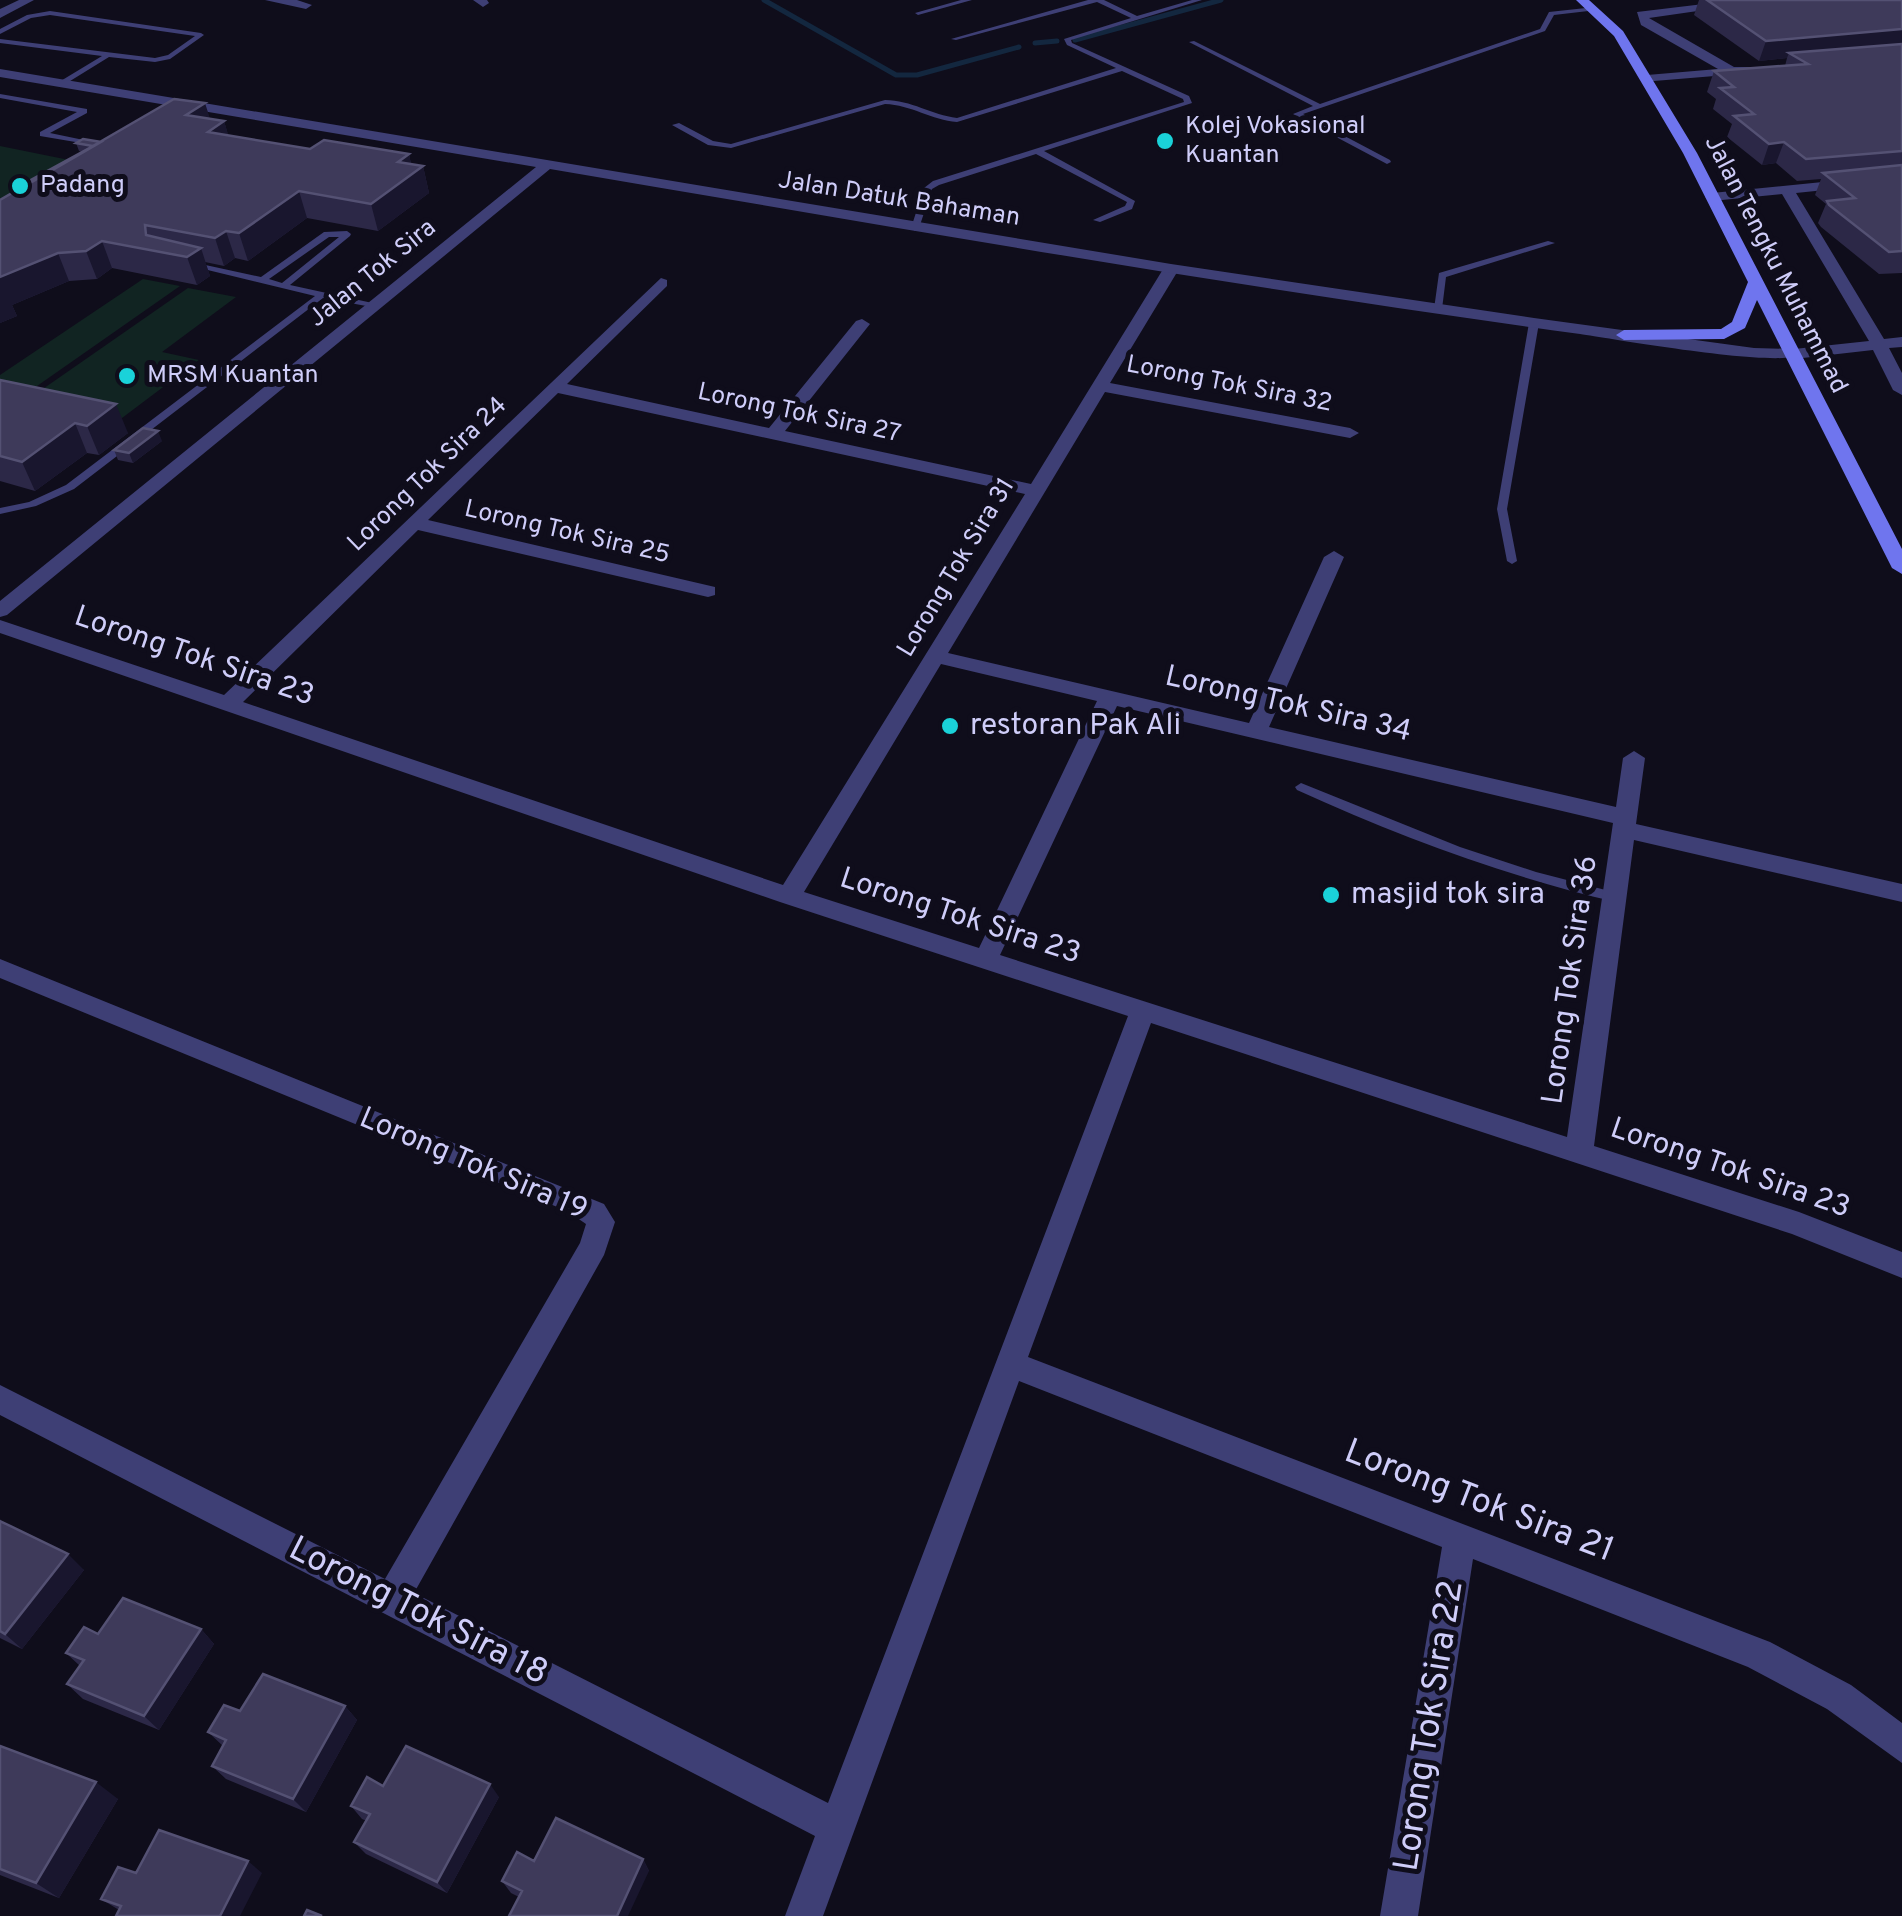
<svg xmlns="http://www.w3.org/2000/svg" width="1902" height="1916" font-family="Overpass,sans-serif">
  <style>
    .green { fill: #112422 }
    .lines { fill: none; stroke-linecap: round; stroke-linejoin: round }
    .stream { stroke: #13273f; stroke-width: 5 }
    .service { fill: #3e3f75; fill-rule: evenodd }
    .minor { fill: #3e3f75; fill-rule: evenodd }
    .tertiary { fill: #3e3f75; fill-rule: evenodd }
    .secondary { fill: #6f75ee; fill-rule: evenodd }
    .wall { fill: #2c2847 }
    .shaded-wall { fill: #19162e }
    .building { fill: #3e3a5a; stroke: #545173; stroke-width: 2.5 }
    .poi-dot { fill: #1ad2d9; stroke: #0f0d1b; stroke-width: 4 }
    .labels { text-anchor: middle; dominant-baseline: central; stroke-width: 10; stroke-linejoin: round; paint-order: stroke }
    .far-poi-label { font-size: 25px; fill: #cfcdf9; stroke: #0f0d1b; text-anchor: start }
    .far-street-label { font-size: 25px; fill: #cfcdf9; stroke: #0f0d1b }
    .street-label { font-size: 30px; fill: #cfcdf9; stroke: #0f0d1b }
    .poi-label { font-size: 30px; fill: #cfcdf9; stroke: #0f0d1b; text-anchor: start }
    .near-street-label { font-size: 35px; fill: #cfcdf9; stroke: #0f0d1b }
  </style>
  <rect width="100%" height="100%" fill="#0f0d1b"/>
  <path class="green" d="M0,146l79,16 -79,47z
    M143,279l37,7 -163,114 -17,-4v-21z
    M188,288l48,9 -74,55 37,8 -81,61 -91,-21z"/>
  <g class="lines">
    <path class="stream" d="M764,0l132,75h21l102,-28
      M1075,40l146,-40
      M1035,43l22,-2"/>
    <path class="service" d="M961,0h11l-54,15 -3,-2z
      M1088,0h16l33,16 55,-16h10l-131,40 1,3 117,53 3,7 -148,48 91,50 -3,8 -32,13 -7,-2 32,-14 2,-4 -91,-48 -97,31 -7,4 -13,39 -4,3 -4,-3 13,-40 9,-7 251,-79 -1,-3 -61,-28 -165,51c-25,-2 -46,-17 -72,-18l-154,44 -23,-3 -36,-20 7,-2 34,18 18,3 154,-44c26,0 47,15 72,18l159,-50 -49,-23 -3,-6 67,-21 -34,-16 -141,38 -5,-1z
      M1595,7l2,3 -43,5 -9,16 -242,83 87,46 1,2 -4,2 -94,-50 20,-8 -124,-64 5,-1 126,63 220,-75 9,-17z
      M50,11l151,22 3,2 -34,24 -15,3 -46,-5 -47,29h-3v-4l43,-26 -102,-13v-4l155,19 13,-3 27,-19 -145,-21 -19,3 -31,16v-5l27,-14z
      M0,94l87,15v4l-37,20 53,11 -4,2 -59,-10v-4l37,-20 -77,-14z
      M347,231l4,3 -1,2 -60,49 87,19v4l-54,-10 -249,191 -38,17 -36,8v-6l29,-6 37,-17 249,-189 -128,-31v-4l74,16 63,-45zM329,237h10l-57,46 -13,-4z
      M1548,241l7,2 -109,34 -4,32 -4,3 -4,-3 5,-36z
      M1534,320l5,3 -32,186 10,52 -5,3 -5,-3 -10,-52 32,-186z
      M1301,783l159,64 76,25 85,22 2,3 -7,5c-111,-26 -216,-65 -319,-112l-2,-3z"/>
    <path class="minor" d="M19,0h15l-34,18v-9z
      M265,0h32l15,5 -6,4z
      M473,0h14l2,3 -6,4z
      M1737,0h37l-125,18 85,49h17v6l-109,9 -2,-3 7,-4 71,-6 -77,-44 -4,-13z
      M1902,174v8l-106,11 88,146 18,-2v10l-13,1 13,25v22l-9,-5 -20,-40 -79,9 -8,-5 8,-5 75,-8 -87,-147 -70,7 -7,-4 7,-4z
      M1165,266l14,3 -69,114 240,45 9,5 -9,5 -245,-46 -157,261 301,70 75,-166 10,-6 10,6 -75,170 347,80 7,-49 11,-7 11,7 -9,66 266,60v18l-268,-62 -40,306 205,66 103,40v26l-110,-44 -641,-211 -123,334 742,285 81,43 51,38v40l-75,-54 -79,-42 -275,-108 -55,357h-38l62,-369 -423,-166 -196,535h-38l30,-80 -815,-421v-30l385,194 195,-336 6,-19 -19,-13 -567,-233v-19l604,245 11,18 -11,33 -190,338 414,210 300,-787 -348,-114 -780,-269v-13l224,75 437,-417 6,2v6l-100,98 202,44 87,-107 6,-2 8,5 -85,107 246,53zM558,393l467,101 -242,391 -540,-183 175,-172 290,67 7,-2v-8l-287,-67zM941,664l156,37 -118,247 -175,-56zM1117,706l496,117 -46,314 -567,-182z"/>
    <path class="tertiary" d="M0,69l1171,195 363,54 220,30 40,1 8,5c-19,15 -187,-15 -222,-20 -345,-47 -687,-107 -1030,-165l-543,446 -7,2v-16l536,-434 -536,-90z"/>
    <path class="secondary" d="M1576,0h13l34,31 74,122 205,396v25l-10,-6 -135,-268 -12,28 -21,11 -100,1 -8,-5 8,-5 97,-1 11,-7 16,-40 -65,-129 -69,-117z"/>
  </g>
  <path class="wall" d="M1699,0h203v273l-23,1 -58,-47 -3,-4 8,-19 -11,-9 6,-16 -24,2 -21,-18 -14,2 -35,-28 5,-13 -19,-15 3,-10 -9,-7 7,-21 71,-5 2,-8 -28,3 -65,-46z
    M210,119l14,2 4,14 82,14 99,5 2,10 12,2 6,27 -51,38 -71,-13 -59,43 -13,-3 -11,8 -19,-4 5,14 -13,9 -85,-17 -15,11 -28,2 -57,24 5,11 -17,7 29,-142 53,-29 -3,-1 -3,-8 25,-1z
    M0,380l128,53 -29,22 -12,-2 -52,38 -35,-10z
    M162,441l-29,22 -15,-3 -4,-10z
    M0,1521l84,49 -62,79 -22,-11z
    M201,1629l13,15 -55,86 -76,-31 -16,-15 13,-18 -14,-13 32,-19z
    M345,1706l12,14 -51,92 -80,-33 -14,-13 11,-20 -15,-14 32,-21z
    M0,1746l118,53 -59,99 -59,-23z
    M383,1786l116,11 -52,96 -81,-39 -12,-12 13,-21 -5,-2 -11,-13z
    M643,1859l6,12 -130,26 -8,-4 -9,-12 32,-20z
    M136,1873h126l-143,37 -18,-11z"/>
  <path class="shaded-wall" d="M1902,29v19l-113,5 -2,5 -28,3 7,-20z
    M205,103l8,25 11,-7 8,26 -46,-32z
    M1784,142l-8,21 -14,2 7,-21z
    M409,154l4,20 10,-8 6,27 -51,38 -7,-27 27,-42z
    M299,191l8,27 -59,43 -9,-28z
    M226,231l9,27 -11,8 -9,-28z
    M102,241l10,27 -15,11 -11,-28z
    M201,248l9,28 -13,9 -10,-28z
    M58,253l11,28 -57,24 5,11 -17,7v-46z
    M116,404l12,29 -29,22 -12,-29z
    M75,423l12,30 -52,38 -13,-29z
    M158,431l4,10 -29,22 -4,-10z
    M68,1554l16,16 -62,79 -17,-15z
    M201,1629l13,15 -55,86 -15,-14z
    M345,1706l12,14 -51,92 -13,-13z
    M96,1782l22,17 -59,99 -23,-15z
    M490,1784l9,13 -52,96 -10,-11z
    M643,1859l6,12 -21,45h-11z
    M248,1861l14,12 -22,43h-20z"/>
  <path class="building" d="M1707,0h195v29l-136,12z
    M1902,44v107l-96,8 -22,-17 -15,2 -35,-28 20,-2 -34,-26 14,-1 -20,-16 94,-7 -19,-11z
    M174,99l31,4 -19,12 38,6 -16,11 102,17 14,-9 85,14 -11,8 25,4 -52,38 -72,-13 -60,42 -13,-2 -11,7 -70,-13 1,10 55,13 -14,9 -85,-16 -16,10 -28,2 -58,24v-77z
    M83,139l18,3 -69,40 -3,-1 64,-35 -17,-3z
    M1902,165v86l-13,1 -60,-47 -2,-4 28,-3 -32,-25z
    M0,380l116,24 -29,22 -12,-3 -53,39 -22,-6z
    M143,428l15,3 -29,22 -15,-3z
    M0,1521l68,33 -63,80 -5,-3z
    M123,1598l78,31 -57,87 -77,-32 17,-24 -18,-7 18,-26 14,7z
    M263,1674l82,32 -52,93 -81,-33 14,-26 -18,-8 16,-27 16,6z
    M0,1746l96,36 -60,101 -36,-14z
    M406,1746l84,38 -53,98 -83,-40 16,-28 -19,-8 16,-29 16,9z
    M556,1818l87,41 -26,57h-108l13,-25 -20,-10 15,-29 17,9z
    M159,1830l89,31 -28,55h-104l5,-10 -20,-7 17,-32 18,6z
    M307,1910l15,6h-18z"/>
  <g class="poi-dot">
    <circle cx="1165" cy="141" r="10"/>
    <circle cx="20" cy="186" r="10"/>
    <circle cx="127" cy="376" r="10"/>
    <circle cx="950" cy="726" r="10"/>
    <circle cx="1331" cy="895" r="10"/>
  </g>
  <g class="labels">
    <g class="far-poi-label">
      <text x="1185" y="127">Kolej Vokasional<tspan x="1185" dy="29">Kuantan</tspan></text>
      <text x="40" y="186">Padang</text>
      <text x="147" y="376">MRSM Kuantan</text>
    </g>
    <g class="far-street-label">
      <text transform="translate(899 200) rotate(9)">Jalan Datuk Bahaman</text>
      <text transform="translate(1775 265) rotate(63)">Jalan Tengku Muhammad</text>
      <text transform="translate(373 274) rotate(-39)">Jalan Tok Sira</text>
      <text transform="translate(1229 385) rotate(11)">Lorong Tok Sira 32</text>
      <text transform="translate(799 414) rotate(12)">Lorong Tok Sira 27</text>
      <text transform="translate(428 475) rotate(-44)">Lorong Tok Sira 24</text>
      <text transform="translate(567 533) rotate(13)">Lorong Tok Sira 25</text>
      <text transform="translate(957 568) rotate(-59)">Lorong Tok Sira 31</text>
    </g>
    <g class="street-label">
      <text transform="translate(194 657) rotate(19)">Lorong Tok Sira 23</text>
      <text transform="translate(1288 705) rotate(13)">Lorong Tok Sira 34</text>
      <text transform="translate(960 917) rotate(18)">Lorong Tok Sira 23</text>
      <text transform="translate(1571 980) rotate(-82)">Lorong Tok Sira 36</text>
      <text transform="translate(473 1165) rotate(23)">Lorong Tok Sira 19</text>
      <text transform="translate(1730 1169) rotate(19)">Lorong Tok Sira 23</text>
    </g>
    <g class="poi-label">
      <text x="970" y="726">restoran Pak Ali</text>
      <text x="1351" y="895">masjid tok sira</text>
    </g>
    <g class="near-street-label">
      <text transform="translate(1479 1502) rotate(21)">Lorong Tok Sira 21</text>
      <text transform="translate(418 1612) rotate(27)">Lorong Tok Sira 18</text>
      <text transform="translate(1430 1726) rotate(-81)">Lorong Tok Sira 22</text>
    </g>
  </g>
</svg>
